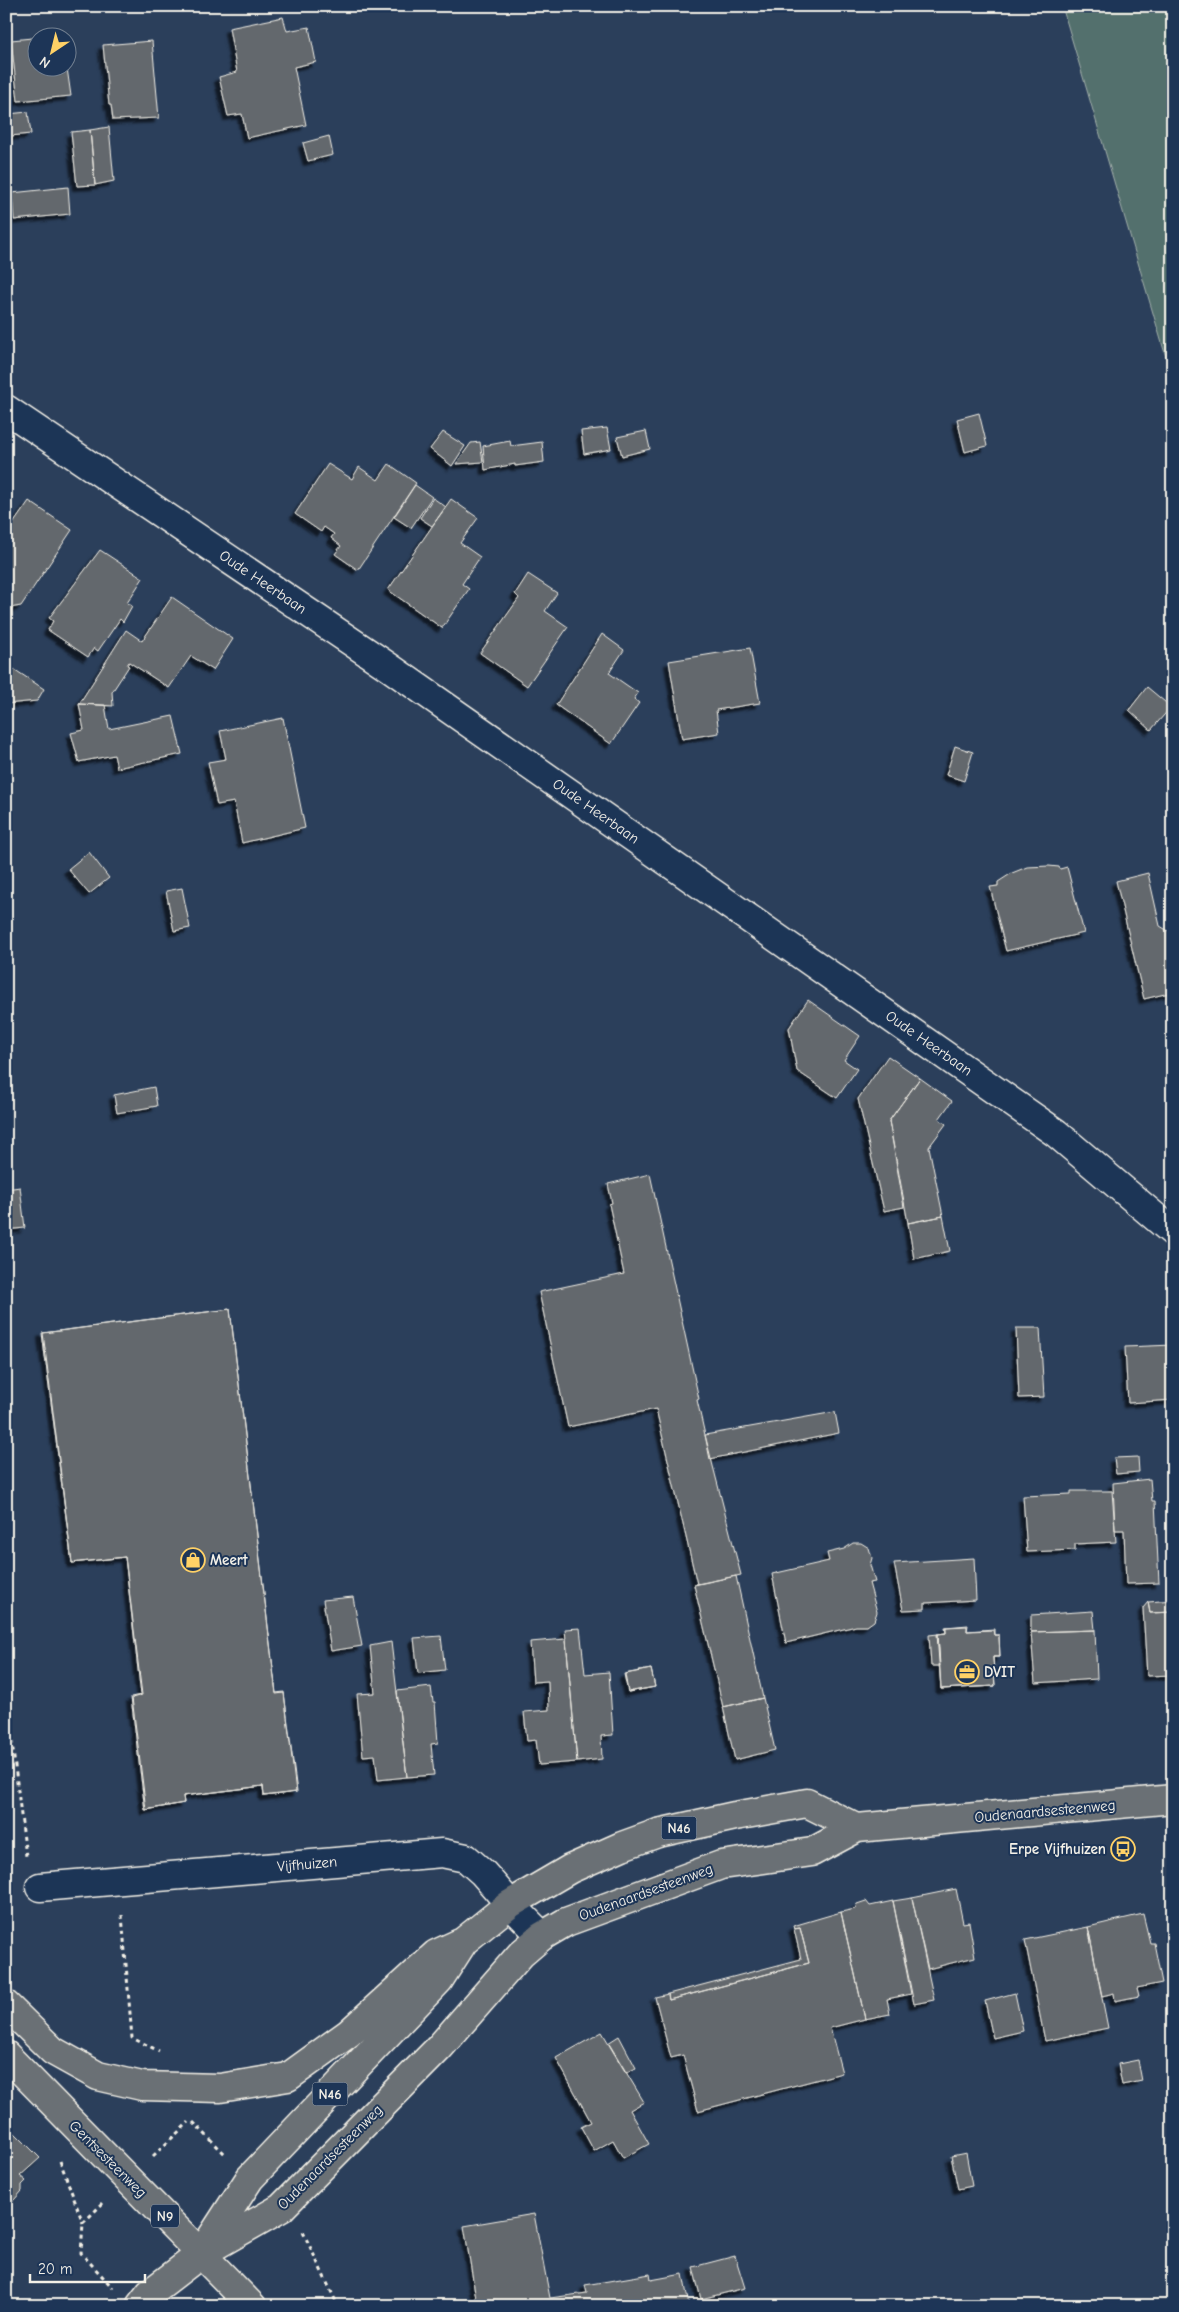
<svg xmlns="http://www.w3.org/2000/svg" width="1179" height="2312" font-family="'Comic Neue',sans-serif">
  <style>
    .green { fill: #526f6d; stroke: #a3b0aa }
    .building { fill: #63686d; stroke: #f4f1e8; filter: url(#shadow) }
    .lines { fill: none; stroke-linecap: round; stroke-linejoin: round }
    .minor-casing { stroke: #f4f1e8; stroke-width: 31 }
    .major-casing { stroke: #f4f1e8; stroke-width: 31 }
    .path { stroke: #f4f1e8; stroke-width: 3; stroke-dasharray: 4 4; stroke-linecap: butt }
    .minor { stroke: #1d3557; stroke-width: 28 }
    .major { stroke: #6a7074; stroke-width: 28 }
    .labels { text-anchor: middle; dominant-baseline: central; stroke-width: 4; stroke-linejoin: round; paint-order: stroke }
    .shield { fill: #1d3557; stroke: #b4b9bc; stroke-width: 1 }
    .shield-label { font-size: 14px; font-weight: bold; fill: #f4f1e8 }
    .street-label { font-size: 15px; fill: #f4f1e8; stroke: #1d3557 }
    .poi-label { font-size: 15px; font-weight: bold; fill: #f4f1e8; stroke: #1d3557; text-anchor: start }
  </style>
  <defs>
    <filter id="shadow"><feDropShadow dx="-4.5" dy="4.5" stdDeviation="1" flood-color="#0009"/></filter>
  </defs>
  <rect width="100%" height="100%" fill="#2b3f5b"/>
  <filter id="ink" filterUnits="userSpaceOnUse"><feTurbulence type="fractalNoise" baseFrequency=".02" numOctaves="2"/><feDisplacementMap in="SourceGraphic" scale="10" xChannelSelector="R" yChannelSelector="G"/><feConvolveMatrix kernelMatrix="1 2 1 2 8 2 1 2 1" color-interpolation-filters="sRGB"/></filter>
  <g filter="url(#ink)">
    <path class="green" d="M1062,6h111v360l-4,1z"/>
    <path class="building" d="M283,17l4,14 22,-4 7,35 -22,5 12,58 -59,13 -5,-24 -14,2 -9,-39 18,-5 -8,-44z
      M64,35v3h-26v30h29l4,28 -53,5 -7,-61z
      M152,41l7,77 -46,2 -2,-15h-2l-6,-60z
      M28,112l3,22 -21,2 -2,-22z
      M109,127l5,54 -19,4 -5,-55z
      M90,130l5,55 -18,1 -6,-54z
      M329,136l4,19 -25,6 -5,-18z
      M68,187l2,27 -56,6 -2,-27z
      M979,413l8,33 -22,6 -8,-33z
      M607,428l4,21 -27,5 -3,-23z
      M646,431l4,18 -28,7 -5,-19z
      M443,432l22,14 -13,20 -22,-17z
      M510,441l1,5 31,-4 2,20 -29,4v-2l-30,6 -2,-24z
      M480,442l3,20 -27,2 15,-21z
      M328,464l24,15 7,-12 19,13 11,-16 27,19 -58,87 -23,-16 6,-8 -10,-8 3,-4 -10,-7 -3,5 -26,-18z
      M415,485l17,12 -21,31 -17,-11z
      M433,498l13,9 -14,19 -12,-8z
      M451,499l27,19 -18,25 20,14 -18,27 7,5 -27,39 -54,-38z
      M29,501l43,29 -51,76 -11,2 -4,-2v-72z
      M100,550l43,28 -16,25 5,3 -9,16 -3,-3 -22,32 -4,-3 -6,9 -40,-27 5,-9 -4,-3z
      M528,574l29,19 -12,18 23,16 -41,59 -47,-33 39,-55 -4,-4z
      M172,597l61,42 -20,31 -22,-14 -22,32 -40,-26 -2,3 2,1 -17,26 1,14 -34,-2 47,-74 16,11z
      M602,634l22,16 -15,23 29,20 -4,6 5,4 -28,41 -55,-39z
      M750,648l10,55 -44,7 3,23 -37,6 -13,-78z
      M6,664l38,25 -7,12 -31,3z
      M1147,687l24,20 -20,23 -22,-20z
      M79,704l26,1 4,24 64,-13 9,38 -65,14 -3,-13 -35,7 -8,-29 13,-3z
      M283,718l22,110 -63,15 -8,-41 -17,3 -9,-43 18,-3 -6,-28z
      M955,746l18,6 -9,29 -18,-6z
      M89,852l20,26 -20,16 -21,-25z
      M1049,866l10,1 1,2 7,-2 17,66 -78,18 -16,-64 8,-1v-4l14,-9 15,-6z
      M1148,873l12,53 10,6 3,-1v61l-29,7 -28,-118z
      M182,888l8,40 -16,3 -8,-40z
      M808,1000l52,36 -16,24 13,9 -20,29 -40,-27 -8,-43z
      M888,1056l32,22 -31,43 15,86 -20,4 -26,-112z
      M920,1078l32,23 -13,18 7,5 -17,23 14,69 -35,7 -19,-102z
      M154,1087l3,19 -40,7 -3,-18z
      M650,1174l49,225 -2,1 8,35 36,140 -44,9 -41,-175 -88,18 -29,-135 85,-18 -15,-70 3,-1 -4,-19z
      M20,1187l5,41 -19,2v-41z
      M943,1216l7,35 -36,8 -6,-36z
      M230,1309l46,384 8,-1 12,100 -32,4 -1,-10 -80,10 1,7 -39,7 -14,-113 10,-2 -16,-138 -53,6 -30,-230z
      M230,1309l46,385 8,-1 13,99 -33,4 -1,-10 -80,10 1,7 -38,7 -14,-112 10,-3 -17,-138 -53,6 -29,-230z
      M1016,1328h24l4,69 -25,1z
      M1173,1345v55l-45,3 -3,-56z
      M835,1412l4,21 -129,26 -5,-24z
      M1138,1457l1,15 -23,2 -2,-16z
      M1150,1479l2,22h3l4,82 -33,1 -2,-54h-9l-2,-47z
      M1071,1491h41l4,51 -41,2v6l-48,2 -4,-56 48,-2z
      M853,1543h8l8,5 3,10 -2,7 5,17 -6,1 8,29 -3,9 -7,5h-11l-70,17 -14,-69 57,-13 -2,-8 17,-4z
      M974,1558l2,42 -51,3v6l-22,1 -9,-47z
      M736,1576l27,122 -40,9 -29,-122z
      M353,1597l9,49 -31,5 -8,-51z
      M1173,1600v12l-23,1 -2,-11z
      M1148,1602l2,11 23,-1v63l-26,1 -4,-68z
      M1093,1611l2,19 -64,2v-17z
      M968,1625l-1,6 27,-2v6h5l1,22h-7l2,29 -54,3 -3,-55 8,-1v-6z
      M967,1626v5l26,-1 1,5h5l1,22h-7l2,29 -54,3 -4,-55 9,-1 -1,-6z
      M580,1628l5,46 24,-2 4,63 -12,1 1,23 -25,3 -12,-133z
      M1095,1630l2,49 -62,4 -4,-51z
      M938,1634l2,32h-9l-2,-31z
      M441,1636l4,34 -27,3 -4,-35z
      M566,1639l11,123 -38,3 -3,-25 -9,1 -3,-29 25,-2 -1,-29 -15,1 -3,-40z
      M391,1642l16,135 -29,3 -3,-25 -12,1 -6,-62 18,-1 -5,-47z
      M651,1669l4,18 -27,5 -3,-18z
      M651,1669l4,18 -27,5 -4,-18z
      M431,1687l2,15h2l3,41 -7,1 3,31 -27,2 -10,-86z
      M763,1698l12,52 -40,10 -12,-53z
      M956,1889l7,34 6,-1 6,35 -47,12 -16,-71z
      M912,1898l22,102 -20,4 -21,-103z
      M866,1901l4,5 23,-5 18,93 -24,5 3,15 -25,5 -24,-107 14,-3 2,-5z
      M841,1912l24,107 -35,9 12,45 -144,38 -15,-56 -12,3 -16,-61 13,-3 1,6 140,-37 -9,-35 -6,1 -1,-3z
      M1143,1914l7,29h4l8,40 -25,5 2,8 -24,5 -1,-8 -12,3 -14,-69z
      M1088,1927l20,101 -63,13 -20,-101z
      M800,1928l9,35 -140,37 -1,-6 133,-35 -7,-30z
      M1015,1993l8,38 -30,7 -8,-37z
      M602,2032l42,70 -14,8 19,34 -26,14 -10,-18 -19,11 -13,-24 10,-5 -35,-64z
      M619,2036l17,32 -10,5 -18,-30z
      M1138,2060l4,21 -20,4 -4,-21z
      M6,2124l34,34 -20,18 6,5 -4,4v6l-8,9 -8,1z
      M966,2153l6,33 -14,3 -7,-33z
      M534,2214l16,84 37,-5 -2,-8 65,-11 1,6 32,-6 6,32 -212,-2 -13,-78z
      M735,2256l10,32 -44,11 -8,-32z"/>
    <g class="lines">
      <g class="minor-casing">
        <path id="minor" d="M6,409l383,258 667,466 117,99
          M40,1887l402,-34 24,5 17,15 27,31 32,32"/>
      </g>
      <g class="major-casing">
        <path id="major" d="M6,2005l47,46 45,25 44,10 78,2 68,-11 61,-44 87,-79 24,-11
          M6,2055l246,251
          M204,2249l46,-71 189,-198 25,-39 46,-37 60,-35 52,-23 36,-13 77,-17 72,-13 50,25
          M140,2306l10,-13 52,-40 79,-45 158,-160 82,-94 21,-18 24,-14 155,-57 91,-13 45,-24 316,-29"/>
      </g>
      <path class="path" d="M6,1693l20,163
        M122,1915l10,123 27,13
        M193,2122l33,33
        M153,2156l36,-34
        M60,2161l23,62
        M103,2203l-20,20 -2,30 32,35
        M303,2232l35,74"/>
      <use href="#minor" class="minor"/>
      <use href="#major" class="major"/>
    </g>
  </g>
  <defs>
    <g id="shop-ring" transform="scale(1.25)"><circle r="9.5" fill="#1d3557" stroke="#ffd166" stroke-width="1.5"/><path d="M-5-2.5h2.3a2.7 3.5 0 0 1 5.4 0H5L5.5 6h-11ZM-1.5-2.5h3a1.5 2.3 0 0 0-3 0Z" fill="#ffd166"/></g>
    <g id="office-ring" transform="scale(1.25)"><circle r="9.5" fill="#1d3557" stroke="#ffd166" stroke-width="1.5"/><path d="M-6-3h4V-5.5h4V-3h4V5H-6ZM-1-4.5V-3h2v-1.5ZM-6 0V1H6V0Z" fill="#ffd166"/></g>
    <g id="bus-ring" transform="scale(1.25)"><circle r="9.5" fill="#1d3557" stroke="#ffd166" stroke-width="1.5"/><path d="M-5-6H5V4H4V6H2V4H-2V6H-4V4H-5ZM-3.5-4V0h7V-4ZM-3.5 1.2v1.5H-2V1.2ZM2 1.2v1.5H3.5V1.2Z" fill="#ffd166"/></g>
  </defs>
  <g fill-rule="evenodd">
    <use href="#shop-ring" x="193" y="1560"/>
    <use href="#office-ring" x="967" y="1672"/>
    <use href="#bus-ring" x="1123" y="1849"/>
  </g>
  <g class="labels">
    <g class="shield">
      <rect x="661.5" y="1816.5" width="35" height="23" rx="4"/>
      <rect x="312.5" y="2082.5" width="35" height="23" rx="4"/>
      <rect x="151" y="2204.5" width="28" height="23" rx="4"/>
    </g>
    <g class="shield-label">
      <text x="679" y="1828">N46</text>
      <text x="330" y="2094">N46</text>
      <text x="165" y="2216">N9</text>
    </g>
    <g class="street-label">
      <text transform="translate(263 582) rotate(34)">Oude Heerbaan</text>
      <text transform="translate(596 811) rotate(35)">Oude Heerbaan</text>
      <text transform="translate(929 1043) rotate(35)">Oude Heerbaan</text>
      <text transform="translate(1045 1811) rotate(-5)">Oudenaardsesteenweg</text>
      <text transform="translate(307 1864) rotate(-5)">Vijfhuizen</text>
      <text transform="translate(646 1892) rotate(-20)">Oudenaardsesteenweg</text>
      <text transform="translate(330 2157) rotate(-45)">Oudenaardsesteenweg</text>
      <text transform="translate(108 2159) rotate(45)">Gentsesteenweg</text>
    </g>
    <g class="poi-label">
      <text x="210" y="1560">Meert</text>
      <text x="984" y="1672">DVIT</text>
      <text x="1106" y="1849" text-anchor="end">Erpe Vijfhuizen</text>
    </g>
  </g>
  <rect width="1179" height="2312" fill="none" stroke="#1d3557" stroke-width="25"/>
  <rect x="12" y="12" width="1154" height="2287" fill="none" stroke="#f4f1e8" stroke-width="2" filter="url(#ink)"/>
  <g transform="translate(52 52) rotate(215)"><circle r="24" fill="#1d3557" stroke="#738091"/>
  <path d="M0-4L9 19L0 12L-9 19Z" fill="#ffd166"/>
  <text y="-8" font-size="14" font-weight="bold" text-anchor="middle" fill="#f4f1e8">N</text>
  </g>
  <path d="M30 2274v8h115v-8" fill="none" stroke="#f4f1e8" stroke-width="2.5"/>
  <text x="38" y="2274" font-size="15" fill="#f4f1e8" stroke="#1d3557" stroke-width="4" paint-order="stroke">20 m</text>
</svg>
